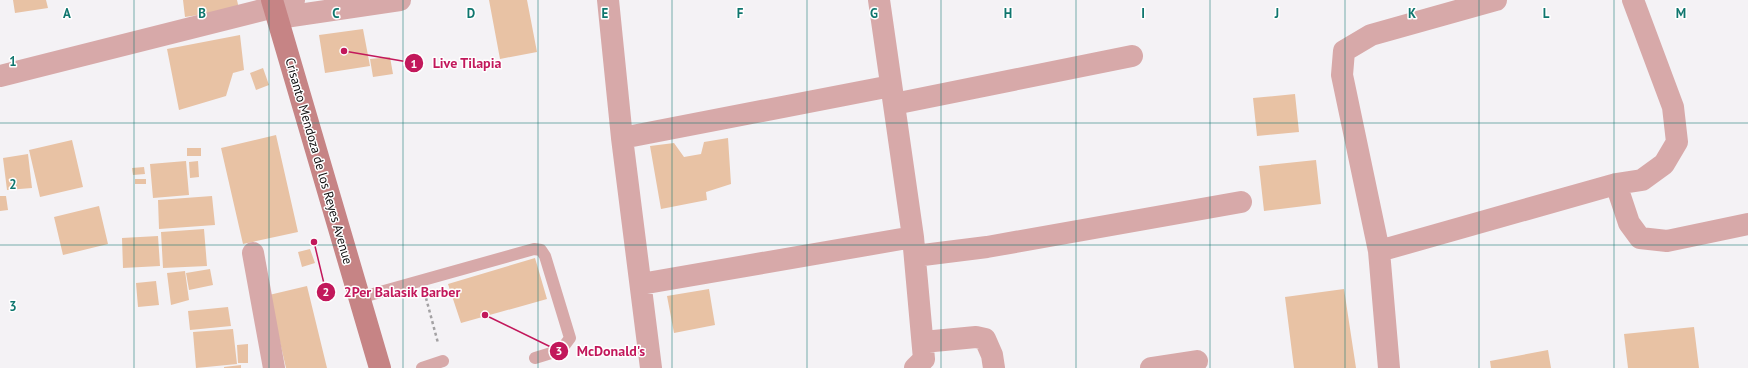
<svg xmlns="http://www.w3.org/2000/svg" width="1748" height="368" font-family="'PT Sans',sans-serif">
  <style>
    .building { fill: #e8c2a4 }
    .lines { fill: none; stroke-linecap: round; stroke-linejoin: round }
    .path { stroke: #a3a1a3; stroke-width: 2.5; stroke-dasharray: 3 3; stroke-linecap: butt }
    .service { stroke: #d7a9a9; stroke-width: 12 }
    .minor { stroke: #d7a9a9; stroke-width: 22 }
    .secondary { stroke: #c68485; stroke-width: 22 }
    .grid { fill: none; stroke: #0f766e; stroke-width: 1; stroke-opacity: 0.55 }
    .labels { text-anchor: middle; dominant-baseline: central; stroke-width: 3; stroke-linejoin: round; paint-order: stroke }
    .street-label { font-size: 13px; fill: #111011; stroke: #fff }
    .grid-label { font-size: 13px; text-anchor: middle; font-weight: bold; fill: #0f766e; stroke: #fff; stroke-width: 3; stroke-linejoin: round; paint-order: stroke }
    .leader { fill: none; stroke: #c2185b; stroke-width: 1.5 }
    .callout-dot { fill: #c2185b; stroke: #fff; stroke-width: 1.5 }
    .mark-label { font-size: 12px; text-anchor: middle; font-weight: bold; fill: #fff }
    .callout-label { font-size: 14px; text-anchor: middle; font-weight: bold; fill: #c2185b; stroke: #fff; stroke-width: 3; stroke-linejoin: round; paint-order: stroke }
  </style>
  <rect width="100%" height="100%" fill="#f4f2f5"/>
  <path class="building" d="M13,0h33l2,8 -33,5z
    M183,0h54l2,9 -54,8z
    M489,0h38l10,52 -37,7z
    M363,29l7,37 -45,7 -6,-38z
    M240,35l4,35 -11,3 -7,23 -47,14 -12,-61z
    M390,57l3,17 -20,3 -3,-18z
    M263,68l6,17 -13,5 -6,-17z
    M1295,94l4,38 -42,4 -4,-38z
    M276,135l22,97 -55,12 -22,-96z
    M728,138l3,46 -25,8 1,8 -46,9 -11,-63 24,-3 10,14 17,-3 3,-12z
    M72,140l11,47 -43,10 -11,-47z
    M187,148h14v8h-14z
    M28,154l4,34 -25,2 -4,-32z
    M1316,160l5,44 -57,7 -5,-45z
    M186,161l3,34 -36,3 -3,-34z
    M198,161l1,16 -9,1 -1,-16z
    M144,167l1,7 -12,1 -1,-7z
    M135,179h11v5h-11z
    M0,196h6l2,14 -8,1z
    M212,196l3,29 -56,4 -1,-29z
    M99,206l9,38 -45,11 -9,-38z
    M204,229l3,37 -44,2 -2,-36z
    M158,236l2,30 -37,2 -1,-30z
    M310,249l5,14 -13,4 -4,-15z
    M535,258l12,41 -86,24 -13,-39z
    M210,269l3,16 -24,5 -3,-17z
    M185,271l4,29 -18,5 -4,-32z
    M156,281l3,24 -21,2 -2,-24z
    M307,286l20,82h-41l-17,-73z
    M709,289l6,36 -41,8 -7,-37z
    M1344,289l12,79h-62l-9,-71z
    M228,307l3,19 -41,4 -2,-19z
    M1694,327l5,41h-71l-4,-34z
    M233,329l4,35 -41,4 -3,-36z
    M248,344v19h-10l-1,-18z
    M1548,350l3,18h-60l-1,-7z
    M241,365v3h-17v-1z"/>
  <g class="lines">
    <path class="path" d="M426,298l12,45"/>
    <path class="service" d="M359,298l175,-49 7,1 4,6 25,82 -9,12 -26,8
      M422,368l21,-7"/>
    <path class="minor" d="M608,0l14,138 29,230
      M879,0l34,237 11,122 -9,9
      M278,18l122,-18
      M0,76l274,-69 20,-7
      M894,104l238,-48
      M622,138l269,-52
      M1616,184l13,39 11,15 27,3 81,-17
      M1379,251l237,-67 26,-4 22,-16 13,-22 -4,-35 -40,-107
      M253,253l21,115
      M915,256l72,-9 254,-45
      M641,284l272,-47
      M923,342l53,-5 9,2 7,16 2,13
      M1151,368l46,-7
      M1389,368l-10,-117 -37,-176 2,-24 27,-16 125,-35"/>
    <path class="secondary" d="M272,0l108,368"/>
  </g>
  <path class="grid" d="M134,0v368M269,0v368M403,0v368M538,0v368M672,0v368M807,0v368M941,0v368M1076,0v368M1210,0v368M1345,0v368M1479,0v368M1614,0v368M0,123h1748M0,245h1748"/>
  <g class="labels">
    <g class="street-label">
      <text transform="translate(319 161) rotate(74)">Crisanto Mendoza de los Reyes Avenue</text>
    </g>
  </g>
  <g class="grid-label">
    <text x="67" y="18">A</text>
    <text x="202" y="18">B</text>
    <text x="336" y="18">C</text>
    <text x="471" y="18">D</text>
    <text x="605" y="18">E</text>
    <text x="740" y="18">F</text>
    <text x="874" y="18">G</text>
    <text x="1008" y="18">H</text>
    <text x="1143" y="18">I</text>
    <text x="1277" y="18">J</text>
    <text x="1412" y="18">K</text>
    <text x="1546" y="18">L</text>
    <text x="1681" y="18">M</text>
    <text x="13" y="66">1</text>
    <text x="13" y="189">2</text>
    <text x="13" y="311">3</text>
  </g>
  <path class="leader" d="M344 51L414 63M314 242L326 292M485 315L559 351"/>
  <g class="callout-dot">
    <circle cx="344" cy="51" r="4"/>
    <circle cx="314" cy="242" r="4"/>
    <circle cx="485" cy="315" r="4"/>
    <circle cx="414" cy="63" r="10"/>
    <circle cx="326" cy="292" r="10"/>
    <circle cx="559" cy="351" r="10"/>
  </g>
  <g class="mark-label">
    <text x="414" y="68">1</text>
    <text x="326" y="296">2</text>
    <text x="559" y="355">3</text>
  </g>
  <g class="callout-label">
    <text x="467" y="68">Live Tilapia</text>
    <text x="402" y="297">2Per Balasik Barber</text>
    <text x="611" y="356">McDonald's</text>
  </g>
</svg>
